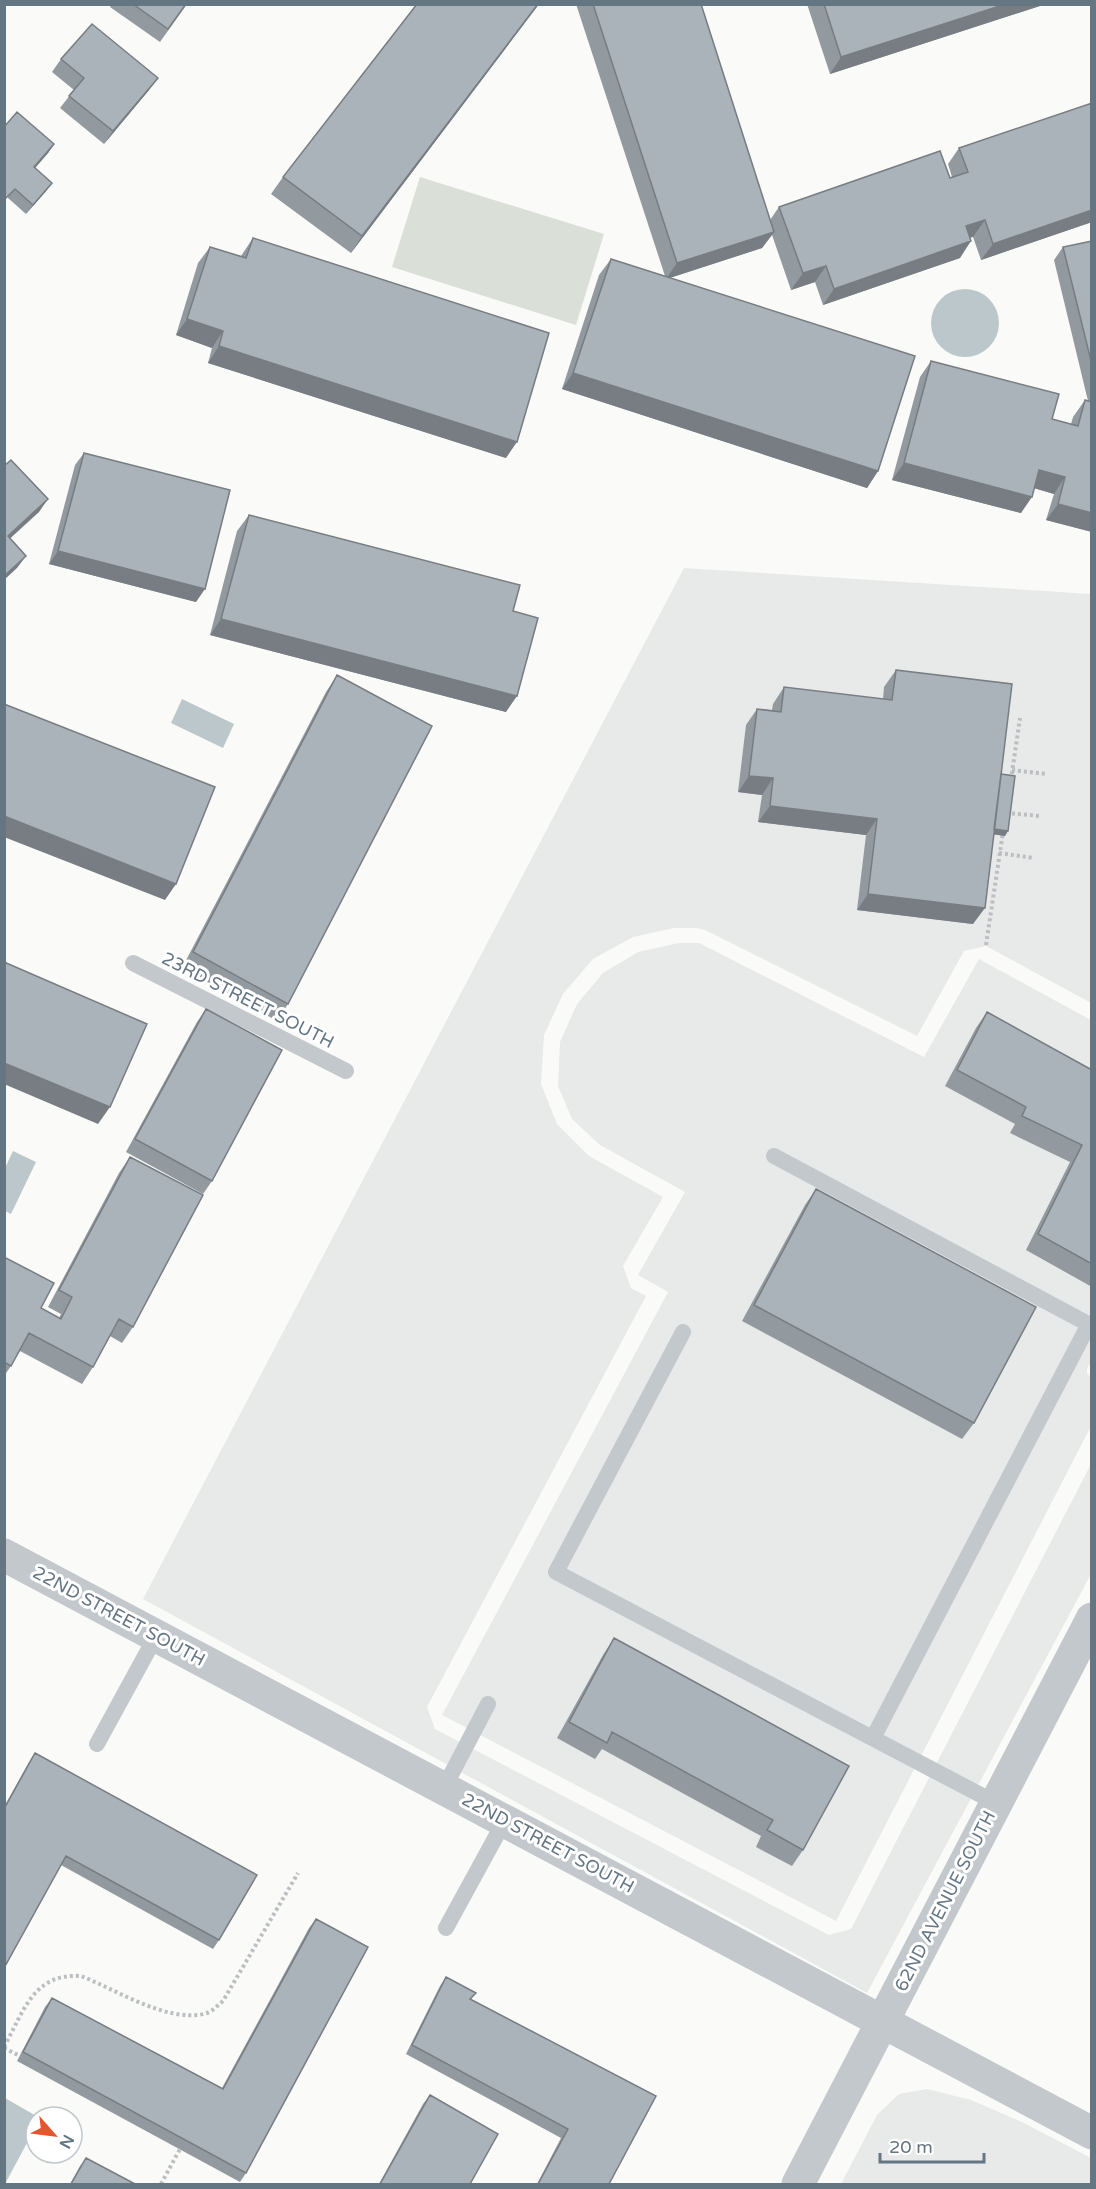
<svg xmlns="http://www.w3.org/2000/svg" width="1096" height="2189" font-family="'Varela Round',sans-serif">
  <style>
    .built { fill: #e8e9e9 }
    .green { fill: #dadfd7 }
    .water { fill: #bbc7cb }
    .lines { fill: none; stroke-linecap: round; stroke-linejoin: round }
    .path { stroke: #bbbfc2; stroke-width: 4; stroke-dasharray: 3 3; stroke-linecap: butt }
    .service { stroke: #c3c8cc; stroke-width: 16 }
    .tertiary { stroke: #c3c8cc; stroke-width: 33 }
    .wall { fill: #929a9f }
    .shaded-wall { fill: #777d82 }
    .building { fill: #aab3b9; stroke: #777d82; stroke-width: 1.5 }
    .labels { text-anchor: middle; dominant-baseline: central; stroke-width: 6; stroke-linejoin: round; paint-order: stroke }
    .street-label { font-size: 18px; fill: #657683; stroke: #fff }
  </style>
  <rect width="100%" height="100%" fill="#fafaf8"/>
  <path class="built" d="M684,568l407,26v409l-105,-57 -22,5 -47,85 -212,-106 -8,-2h-23l-41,9 -40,22 -30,35 -19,41 -3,49 16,40 32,32 74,41 -40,69 8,22 15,8 -219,411 8,22 394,206 22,-6 240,-465v110l-224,419 -724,-394z
    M679,943h20l225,114 55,-98 112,61 1,342 -5,6v5l4,5v48l-255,495 -394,-206 226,-423 -30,-17 47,-83 -85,-47 -28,-26 -14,-33 2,-44 17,-38 26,-31 35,-21z
    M927,2089l44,11 51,22 69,36v26h-250l36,-69 22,-21z"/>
  <path class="green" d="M420,177l184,57 -28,91 -184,-58z"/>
  <path class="water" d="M931 323a34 34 0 1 1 68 0a34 34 0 1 1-68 0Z
    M182,699l52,25 -11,24 -52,-25z
    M13,1151l23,11 -25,52 -6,-3v-43z
    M5,2098l33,19h-2v9l-31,58z"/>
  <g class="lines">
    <path class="path" d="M1012,770l34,4
      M1011,780l9,-62
      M1006,813l34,3
      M999,853l35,5
      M986,945l17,-113
      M4,2047c20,-36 29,-74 77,-71 36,14 84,46 123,38 8,-2 13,-8 19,-13l75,-128
      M4,2048l16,8
      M161,2184l19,-35"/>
    <path class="service" d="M133,963l213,108
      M774,1156l318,170
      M683,1332l-127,240 440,231
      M873,1738l216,-414
      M97,1744l59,-108
      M444,1788l44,-84
      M446,1928l59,-108"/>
    <path class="tertiary" d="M4,1555l1088,578
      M798,2184l294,-565"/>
  </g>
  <path class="wall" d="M112,4h75l-27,38 -50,-35z
    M539,4l-188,249 -80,-59 12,-17z
    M576,4h125l69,216 9,-13 173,-30 -4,-13 11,-16 133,-45v119l-111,38 -8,-23h-3l-10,21 -137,47 -8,-23 -24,8 -19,-55 -10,13 -92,30 208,193 -11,17 -305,-99 37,-114 12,-16 54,17z
    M807,4h239l-216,70z
    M61,59l88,31 -45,54 -44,-36 14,-18 -22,-18z
    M4,127l50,17 -6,9 -13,15 17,15 -6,8 -20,23 -18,-16z
    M253,238l253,220 -298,-95 4,-15 -36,-13 22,-72 12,-16 31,9z
    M1092,241v291l-46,-12 8,-26 -20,-6 -13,25 -129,-33 28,-103 11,-16 121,58 19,5 2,-7 12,-17 3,1 -34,-141 9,-13z
    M84,453l112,149 -147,-38 26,-99z
    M249,515l264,96 -7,101 -296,-77 27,-104z
    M896,670l105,104 4,62 -11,-2 -21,90 -116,-14 9,-75 -108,-13 4,-27 -24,-3 8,-67 11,-16 15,1 1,-6 11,-17 99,12 1,-12z
    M337,675l-49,329 -11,17 -95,-53 144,-276z
    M206,1009l6,172 -9,13 -77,-42 71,-130z
    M987,1012l105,58v217l-66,-37 44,-88 -60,-29 5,-9 -70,-38 31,-58z
    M130,1157l3,170 -11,16 -12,-7 -17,31 -11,17 -62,-33 -9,15 -7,10v-119l37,51 18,10 2,-4 -13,-7 71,-134z
    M816,1189l158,234 -12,16 -220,-118 63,-116z
    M614,1638l189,212 -11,16 -36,-19 5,-11 -159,-87 -7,10 -38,-21 46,-83z
    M35,1753l184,187 -6,9 -152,-84 -57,103v-161l25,-45z
    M316,1919l-70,254 -6,9 -223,-121 28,-54 7,-9 170,90 87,-160z
    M446,1977l30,16 -5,6 138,185h-72l24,-46 -155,-84 34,-68z
    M430,2095l40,89h-91l44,-80z
    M86,2158l49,26h-65l10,-18z"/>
  <path class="shaded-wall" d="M538,4h1l-188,249 11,-17z
    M1006,4h40l-216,70 11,-17z
    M158,78l-9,12 -45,54 9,-13z
    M54,144l-6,9 -20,23 6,-9z
    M52,183l-6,8 -20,23 7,-9z
    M1092,210v12l-111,38 12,-16z
    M985,220l-12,17 -18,5 11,-16z
    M774,232l-12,16 -96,31 11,-16z
    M971,241l-11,17 -137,47 11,-16z
    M826,266l-11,16 -24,8 12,-17z
    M187,319l36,12 -11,17 -36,-13z
    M219,346l298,96 -11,16 -298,-95z
    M573,373l305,98 -11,17 -305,-99z
    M904,463l128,34 -11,16 -129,-33z
    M1039,470l26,7 -11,17 -27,-8z
    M48,499l-9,13 -35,32 4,-8z
    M1058,504l34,9v19l-46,-12z
    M58,551l147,38 -9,13 -147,-38z
    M26,556l-9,12 -13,12v-4z
    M221,619l296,77 -11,16 -296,-77z
    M749,776l24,2 -11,17 -24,-3z
    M770,806l107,13 -11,16 -108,-13z
    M4,816l172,68 -11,16 -161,-63z
    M988,828l20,3 -3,5 -21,-3z
    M868,894l117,14 -12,16 -116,-14z
    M4,1063l106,44 -12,17 -94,-40z"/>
  <path class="building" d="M133,4h53l-18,25z
    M417,4h121l-176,232 -79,-59z
    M593,4h108l73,228 -97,31z
    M824,4h182l-165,53z
    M92,24l66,54 -45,53 -44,-35 15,-18 -23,-19z
    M1092,103v107l-99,34 -8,-24 -19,6 5,15 -137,48 -8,-23 -23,7 -24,-66 161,-56 10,27 18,-6 -9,-24z
    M17,112l37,32 -20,23 18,16 -19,22 -18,-16 -11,11v-73z
    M253,238l296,95 -32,109 -298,-96 4,-15 -36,-12 23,-72 36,11z
    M1092,241v124l-29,-118z
    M611,259l304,97 -37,115 -305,-98z
    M931,361l128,33 -7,25 26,7 7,-26 7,2v111l-34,-9 7,-27 -26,-7 -7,27 -128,-34z
    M84,453l146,37 -25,99 -147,-38z
    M11,460l37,39 -40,37 18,20 -22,20v-110z
    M249,515l271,70 -7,26 25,7 -21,78 -296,-77z
    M896,670l116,14 -27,224 -117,-14 9,-75 -107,-13 3,-28 -24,-2 8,-67 24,3 3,-25 108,13z
    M337,675l95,51 -144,278 -95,-52z
    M4,704l211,83 -39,97 -172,-68z
    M1001,774l14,2 -7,55 -14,-2z
    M4,962l143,62 -37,83 -106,-44z
    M206,1009l76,41 -70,131 -77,-42z
    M987,1012l105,58v194l-54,-30 44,-89 -60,-29 4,-9 -69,-37z
    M130,1157l73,38 -70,132 -14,-8 -26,48 -64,-34 -18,33 -7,-4v-105l50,26 -13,25 20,11 11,-22 -13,-7z
    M816,1189l220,118 -62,116 -220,-118z
    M614,1638l235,128 -46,84 -36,-20 6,-10 -161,-88 -5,11 -38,-21z
    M35,1753l222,122 -38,65 -153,-84 -62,112v-159z
    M316,1919l52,28 -122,226 -223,-121 29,-54 171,91z
    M446,1977l30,16 -6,6 186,97 -47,88h-71l30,-55 -156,-84z
    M430,2095l68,39 -28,50h-90z
    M86,2158l49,26h-64z"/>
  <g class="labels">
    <g class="street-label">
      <text transform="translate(248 1000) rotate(27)">23RD STREET SOUTH</text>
      <text transform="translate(119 1616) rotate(28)">22ND STREET SOUTH</text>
      <text transform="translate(548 1843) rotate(28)">22ND STREET SOUTH</text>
      <text transform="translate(945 1901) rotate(-63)">62ND AVENUE SOUTH</text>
    </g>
  </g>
  <rect width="1096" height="2189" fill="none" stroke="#657683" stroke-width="12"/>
  <g transform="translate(54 2135) rotate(118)"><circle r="28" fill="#ffffff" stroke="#c1c8cd" stroke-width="1.5"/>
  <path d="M0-4.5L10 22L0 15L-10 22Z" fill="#e4572e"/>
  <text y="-9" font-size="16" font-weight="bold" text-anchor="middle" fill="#657683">N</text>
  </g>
  <path d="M880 2153v9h104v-9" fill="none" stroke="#657683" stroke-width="3"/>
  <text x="889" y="2153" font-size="18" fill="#657683" stroke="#ffffff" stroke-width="4.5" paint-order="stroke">20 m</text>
</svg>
